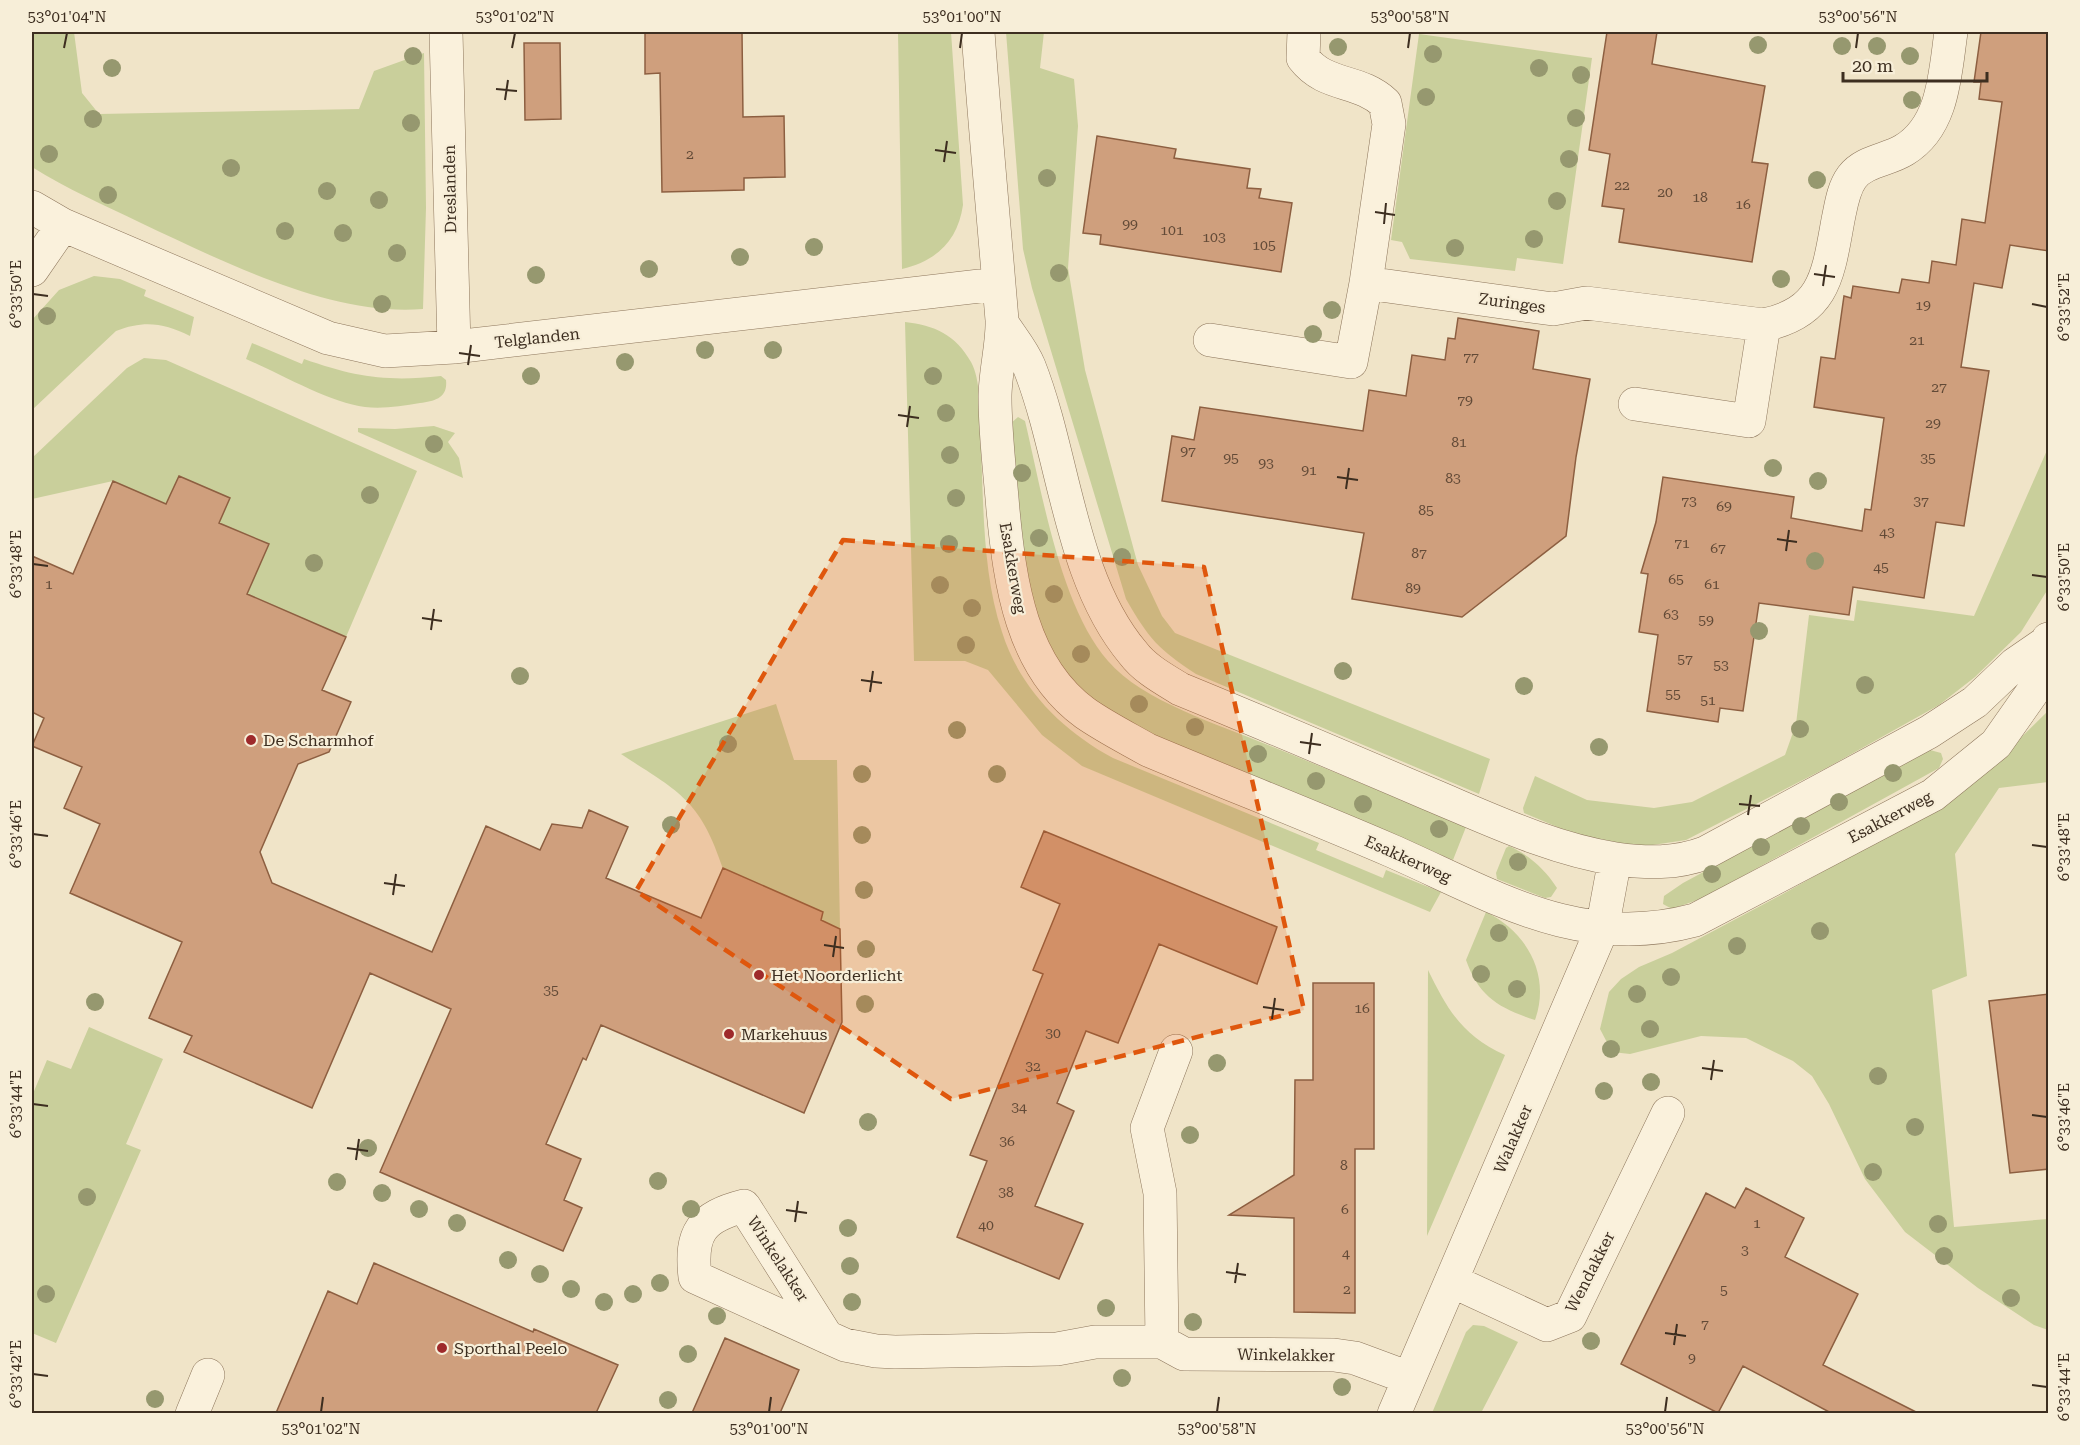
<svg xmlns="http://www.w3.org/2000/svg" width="2080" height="1445" font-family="'Roboto Serif',serif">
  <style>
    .green { fill: #c9cf9b }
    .building { fill: #cf9f7d; stroke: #8d5f41; stroke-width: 1.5 }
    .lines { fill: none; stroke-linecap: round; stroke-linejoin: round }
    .minor-casing { stroke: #8d765c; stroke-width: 34 }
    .minor { stroke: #faf1dc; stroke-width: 33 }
    .tree { fill: #96986f }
    .marked { fill: #df570d; fill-opacity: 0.2; stroke: #df570d; stroke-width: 4.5; stroke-dasharray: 12 8; stroke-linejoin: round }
    .ticks { fill: none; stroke: #3d2e20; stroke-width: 2 }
    .poi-dot { fill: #9e2a2b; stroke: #f7eed8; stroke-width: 2 }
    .labels { text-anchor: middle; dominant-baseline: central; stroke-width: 4.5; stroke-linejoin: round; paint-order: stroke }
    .number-label { font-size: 14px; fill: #624a37 }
    .street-label { font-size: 16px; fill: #3d2e20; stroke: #f7eed8 }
    .poi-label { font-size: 16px; fill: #3d2e20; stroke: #f7eed8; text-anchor: start }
    .neatline { fill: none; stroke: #3d2e20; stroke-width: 2 }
    .ticks-label { font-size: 15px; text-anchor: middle; fill: #3d2e20 }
  </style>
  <rect width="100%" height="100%" fill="#f0e4c8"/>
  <path class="green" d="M32,32h42l8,61 17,21 260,-5 15,-38 50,-18 2,155 -3,101c-91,8 -201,-48 -282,-86 -37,-18 -74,-34 -109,-56z
    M898,32h53l12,173c-5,35 -26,56 -61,64z
    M1006,32h38l-4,36 34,11 4,47 -10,142 17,102 53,195 24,51 13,17 315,126 -11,35 -283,-120c-38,-25 -47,-35 -70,-75l-94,-311 -9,-39z
    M1419,34l173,24 -29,206 -46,-6 -2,13 -105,-12 -8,-17 -11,-2z
    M94,276l26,3 26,11 -2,6 50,21 -4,19c-26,-13 -46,-16 -74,-5l-84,79v-90l27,-30z
    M905,322c29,3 51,13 66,40 10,18 8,47 9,67 4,67 1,140 22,203 18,57 60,98 111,126l206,85 -3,7 67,28 3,-8 55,22 -11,20 -348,-146 -40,-31 -54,-65 -23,-9h-51z
    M252,343l50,21 2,-5c51,18 83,23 137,17l5,4c2,18 -11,21 -26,23 -18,3 -37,6 -55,4 -35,-4 -86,-34 -119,-48z
    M144,358l22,2 251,111 -71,166 -99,-43 22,-50 -50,-21 11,-25 -64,6 -53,-23 -81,18v-41l95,-90z
    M1018,417l7,4c17,71 35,185 83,240 34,40 112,64 160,84 66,27 132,54 198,82l-13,33 -297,-122c-26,-12 -53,-25 -73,-46 -68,-71 -63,-177 -73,-268z
    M434,426l21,7 -7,9 11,16 4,20 -105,-46v-4l37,1z
    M2048,448v141l-27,43 -46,45 -36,28 -109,61 -144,74 -40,6 -17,-1 -55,-11 -50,-21 -1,-5 12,-32 52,24 67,8 38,-6 93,-47 11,-31 13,-109 45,6 3,-21 117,16z
    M776,704l18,56h43l3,169 -19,-9 2,-8 -100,-43c-23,-70 -44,-77 -102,-115z
    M2048,711v71l-49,6 -44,66 12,122 -35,14 22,237 94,-8v111l-14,-5 -56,-37 -73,-56 -40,-53 -36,-75 -17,-28 -19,-15 -47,-23 -45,-2 -71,18 -18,-2 -12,-23 9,-37 12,-13 18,-12 33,-14 109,-58 168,-94 36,-28z
    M1930,750l11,3 2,6 -4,9 -236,130 -31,11 -9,-5 1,-8 19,-13z
    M1509,846c20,9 36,23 48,42l-6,9 -6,1 -48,-19 -1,-6 10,-25z
    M1486,912c41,20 65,63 49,108 -36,-12 -56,-23 -69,-60z
    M1428,970c20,41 35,66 77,85l-78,181z
    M89,1027l74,32 -37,85 15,6 -85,193 -24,-10v-237l15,-36 24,9z
    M1473,1325l11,1 34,16 -37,71h-49l34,-81z"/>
  <path class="building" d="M645,32h97l1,85 41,-1 1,61 -41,1v12l-82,2 -2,-119 -15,1z
    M1607,32h50l-5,32 113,22 -13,76 16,2 -16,98 -133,-20 5,-33 -22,-3 8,-52 -21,-4z
    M1981,32h68v219l-39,-6 -8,43 -28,-5 -13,84 28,4 -25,155 -28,-4 -12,76 -71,-11 -4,28 -90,-12 -16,108 -23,-3 -2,14 -71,-11 11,-76 -19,-3 9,-58 -7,-1 15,-51 7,-45 131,20 -3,21 71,13 3,-22 6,1 13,-92 -70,-11 7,-50 14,2 9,-63 7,2 2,-12 46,7 3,-14 27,4 3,-22 24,4 6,-46 23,4 17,-121 -23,-3 2,-17h-7z
    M524,43h36l1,76 -36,1z
    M1097,136l79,13 -2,9 76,11 -3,19 14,1 -2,9 33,5 -11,69 -181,-28 1,-9 -18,-2z
    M1458,318l81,13 -6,38 57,10 -14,78 -10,79 -104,81 -110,-18 12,-66 -202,-32 10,-65 22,4 6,-33 163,24 6,-41 37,6 6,-41 33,5 3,-22 7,1z
    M179,476l51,22 -11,25 50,21 -22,50 99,43 -24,53 29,12 -22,50 -31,12 -38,88 12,31 160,69 54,-126 54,24 12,-26 30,4 7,-18 39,17 -22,51 95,40 22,-50 100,44 -2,8 19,9 2,93 -38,91 -203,-88 -15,35 -3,-2 -37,86 35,15 -17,41 18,8 -19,43 -183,-79 71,-163 -81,-36 -58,135 -128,-56 8,-16 -43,-18 33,-76 -112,-49 30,-69 -36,-16 18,-41 -50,-21 12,-28 -12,-6v-156l41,18 40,-93 53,23z
    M1044,831l233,96 -20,57 -98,-40 -41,99 -32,-12 -29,72 17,8 -39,95 48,18 -24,55 -102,-42 30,-76 -17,-6 73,-181 -10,-4 27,-66 -39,-17z
    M1313,983h61v166h-19v164l-61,-1v-94l-65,-3 65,-40 1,-95h18z
    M2049,994v175l-39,4 -21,-172z
    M1746,1188l58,30 -19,39 73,37 -35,71 95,48h-87l-88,-47 -25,47 -97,-49 85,-171 29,15z
    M374,1263l159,69 1,-3 84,36 -22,48h-320l52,-122 29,13z
    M725,1338l74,32 -19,43h-88z"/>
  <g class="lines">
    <g class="minor-casing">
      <path id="minor" d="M446,32l8,315
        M978,32c7,96 16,192 24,288 1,22 -7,53 -7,77 0,37 5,75 8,113 7,73 18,156 82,203 20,14 42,25 63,37 81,34 163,66 244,101 102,45 188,100 303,69l238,-125 63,-51 45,-64 7,-41
        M1304,32l-1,26c23,30 55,20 82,45l4,21 -23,159 187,26 33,-6 178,22c61,-13 64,-50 74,-105 3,-14 5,-31 14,-43 12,-16 36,-17 52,-27 40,-24 41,-77 47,-118
        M32,207l31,18 265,113 57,13 69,-4 543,-63
        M32,270l31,-45
        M1002,323c9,14 21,28 27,43 36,91 40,211 104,287 12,16 31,26 47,36 83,34 165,69 247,104 60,25 124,56 189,66 30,4 60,5 89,-6l224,-121 46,-30 40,-38 32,-22
        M1210,340l141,22 15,-79
        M1635,404l114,17 15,-96
        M1452,1281l95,44 23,-9 98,-203
        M827,1337l-83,-131c-43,11 -54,27 -49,71l132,60 18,8 31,6 19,1 162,-3 38,-7h67l22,12 150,1 21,3 54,20
        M1162,1342l-2,-149 -13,-65 29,-77
        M192,1414l16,-39
        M1394,1414l208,-485 13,-70"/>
    </g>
    <use href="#minor" class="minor"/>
  </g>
  <g class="tree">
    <circle cx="1758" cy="45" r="9"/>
    <circle cx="1842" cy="46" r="9"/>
    <circle cx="1877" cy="46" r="9"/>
    <circle cx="1338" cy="47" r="9"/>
    <circle cx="1433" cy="54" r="9"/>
    <circle cx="413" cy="56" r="9"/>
    <circle cx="1910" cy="56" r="9"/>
    <circle cx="112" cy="68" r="9"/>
    <circle cx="1539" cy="68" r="9"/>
    <circle cx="1581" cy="75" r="9"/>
    <circle cx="1426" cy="97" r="9"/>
    <circle cx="1912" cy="100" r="9"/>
    <circle cx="1576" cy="118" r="9"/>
    <circle cx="93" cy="119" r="9"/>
    <circle cx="411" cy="123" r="9"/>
    <circle cx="49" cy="154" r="9"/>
    <circle cx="1569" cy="159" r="9"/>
    <circle cx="231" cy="168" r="9"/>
    <circle cx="1047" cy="178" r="9"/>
    <circle cx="1817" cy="180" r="9"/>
    <circle cx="327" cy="191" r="9"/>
    <circle cx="108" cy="195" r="9"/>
    <circle cx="379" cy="200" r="9"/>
    <circle cx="1557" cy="201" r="9"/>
    <circle cx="285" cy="231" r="9"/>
    <circle cx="343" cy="233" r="9"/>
    <circle cx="1534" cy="239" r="9"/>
    <circle cx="814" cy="247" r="9"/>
    <circle cx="1455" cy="248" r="9"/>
    <circle cx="397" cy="253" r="9"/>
    <circle cx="740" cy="257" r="9"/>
    <circle cx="649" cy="269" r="9"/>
    <circle cx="1059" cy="273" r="9"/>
    <circle cx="536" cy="275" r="9"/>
    <circle cx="1781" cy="279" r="9"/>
    <circle cx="382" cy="304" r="9"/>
    <circle cx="1332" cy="310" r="9"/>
    <circle cx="47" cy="316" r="9"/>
    <circle cx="1313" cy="334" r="9"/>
    <circle cx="705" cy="350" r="9"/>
    <circle cx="773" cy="350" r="9"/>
    <circle cx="625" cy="362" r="9"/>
    <circle cx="531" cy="376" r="9"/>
    <circle cx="933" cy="376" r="9"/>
    <circle cx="946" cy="413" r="9"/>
    <circle cx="434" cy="444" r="9"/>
    <circle cx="950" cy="455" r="9"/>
    <circle cx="1773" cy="468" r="9"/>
    <circle cx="1022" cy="473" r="9"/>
    <circle cx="1818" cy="481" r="9"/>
    <circle cx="370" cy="495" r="9"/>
    <circle cx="956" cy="498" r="9"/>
    <circle cx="1039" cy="538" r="9"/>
    <circle cx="949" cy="544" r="9"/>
    <circle cx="1122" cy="557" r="9"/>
    <circle cx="1815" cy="561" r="9"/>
    <circle cx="314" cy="563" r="9"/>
    <circle cx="940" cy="585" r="9"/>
    <circle cx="1054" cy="594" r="9"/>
    <circle cx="972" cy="608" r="9"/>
    <circle cx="1759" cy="631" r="9"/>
    <circle cx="966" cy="645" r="9"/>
    <circle cx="1081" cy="654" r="9"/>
    <circle cx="1343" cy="671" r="9"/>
    <circle cx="520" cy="676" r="9"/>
    <circle cx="1865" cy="685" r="9"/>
    <circle cx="1524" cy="686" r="9"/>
    <circle cx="1139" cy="704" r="9"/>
    <circle cx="1195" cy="727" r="9"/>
    <circle cx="1800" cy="729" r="9"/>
    <circle cx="957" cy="730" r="9"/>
    <circle cx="728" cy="744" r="9"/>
    <circle cx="1599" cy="747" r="9"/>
    <circle cx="1258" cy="754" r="9"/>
    <circle cx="1893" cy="773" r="9"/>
    <circle cx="862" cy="774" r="9"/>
    <circle cx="997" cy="774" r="9"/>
    <circle cx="1316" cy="781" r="9"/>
    <circle cx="1839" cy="802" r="9"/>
    <circle cx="1363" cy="804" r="9"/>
    <circle cx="671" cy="825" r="9"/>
    <circle cx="1801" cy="826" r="9"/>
    <circle cx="1439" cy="829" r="9"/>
    <circle cx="862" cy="835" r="9"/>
    <circle cx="1761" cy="847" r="9"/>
    <circle cx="1518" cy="862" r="9"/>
    <circle cx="1712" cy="874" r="9"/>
    <circle cx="864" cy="890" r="9"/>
    <circle cx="1820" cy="931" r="9"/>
    <circle cx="1499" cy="933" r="9"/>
    <circle cx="1737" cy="946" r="9"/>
    <circle cx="866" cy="949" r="9"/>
    <circle cx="1481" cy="974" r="9"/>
    <circle cx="1671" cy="977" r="9"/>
    <circle cx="1517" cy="989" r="9"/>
    <circle cx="1637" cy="994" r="9"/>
    <circle cx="95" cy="1002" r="9"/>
    <circle cx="865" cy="1004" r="9"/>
    <circle cx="1650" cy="1029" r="9"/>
    <circle cx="1611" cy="1049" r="9"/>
    <circle cx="1217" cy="1063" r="9"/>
    <circle cx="1878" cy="1076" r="9"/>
    <circle cx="1651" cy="1082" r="9"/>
    <circle cx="1604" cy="1091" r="9"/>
    <circle cx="868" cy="1122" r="9"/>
    <circle cx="1915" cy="1127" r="9"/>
    <circle cx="1190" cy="1135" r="9"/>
    <circle cx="368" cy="1148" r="9"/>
    <circle cx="1873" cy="1172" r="9"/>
    <circle cx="658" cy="1181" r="9"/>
    <circle cx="337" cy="1182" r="9"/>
    <circle cx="382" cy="1193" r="9"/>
    <circle cx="87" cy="1197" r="9"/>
    <circle cx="419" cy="1209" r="9"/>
    <circle cx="691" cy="1209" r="9"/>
    <circle cx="457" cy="1223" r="9"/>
    <circle cx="1938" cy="1224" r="9"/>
    <circle cx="848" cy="1228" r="9"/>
    <circle cx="1944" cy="1256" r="9"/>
    <circle cx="508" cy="1260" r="9"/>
    <circle cx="850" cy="1266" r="9"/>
    <circle cx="540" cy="1274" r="9"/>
    <circle cx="660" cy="1283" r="9"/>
    <circle cx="571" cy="1289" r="9"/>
    <circle cx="46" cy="1294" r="9"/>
    <circle cx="633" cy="1294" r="9"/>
    <circle cx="2011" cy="1298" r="9"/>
    <circle cx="604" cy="1302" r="9"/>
    <circle cx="852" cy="1302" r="9"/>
    <circle cx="1106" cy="1308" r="9"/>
    <circle cx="717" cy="1316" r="9"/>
    <circle cx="1193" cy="1322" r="9"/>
    <circle cx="1591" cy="1341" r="9"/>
    <circle cx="688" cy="1354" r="9"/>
    <circle cx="1122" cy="1378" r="9"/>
    <circle cx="1342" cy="1387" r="9"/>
    <circle cx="155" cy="1399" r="9"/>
    <circle cx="668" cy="1400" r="9"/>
  </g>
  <path class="marked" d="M843,540l361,27 100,443 -353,89 -315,-208z"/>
  <path class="ticks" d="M64,48l3,-15M512,48l3,-15M960,48l2,-15M1408,48l2,-15M1856,48l2,-15M496,89l21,2M505,100l3,-20M935,150l21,3M944,162l3,-21M1375,212l20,3M1384,224l2,-21M1814,274l21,3M1823,286l3,-21M33,294l15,2M2032,304l15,3M459,353l21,3M468,365l3,-20M898,415l21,3M907,427l3,-21M1337,477l21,3M1346,489l3,-21M1777,539l20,3M1786,551l3,-21M33,564l15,2M2032,575l15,2M422,618l20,3M431,630l3,-21M861,680l21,3M870,692l3,-21M1300,742l21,3M1309,754l3,-21M1739,804l21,2M1748,815l3,-20M33,834l15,2M2032,845l15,2M384,883l21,3M393,895l3,-21M824,945l20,3M833,957l3,-21M1263,1007l21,3M1272,1019l3,-21M1702,1068l21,3M1711,1080l3,-20M33,1104l15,2M2032,1115l15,2M347,1148l21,3M356,1160l3,-21M786,1210l21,3M795,1222l3,-21M1226,1272l20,3M1235,1283l3,-20M1665,1333l21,3M1674,1345l3,-21M33,1374l15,2M2032,1385l15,2M321,1412l2,-15M769,1412l2,-15M1217,1412l2,-15M1665,1412l2,-15"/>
  <g class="poi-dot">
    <circle cx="251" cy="740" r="6"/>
    <circle cx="759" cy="975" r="6"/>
    <circle cx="729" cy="1034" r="6"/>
    <circle cx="442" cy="1348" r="6"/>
  </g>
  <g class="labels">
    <g class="number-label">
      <text x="690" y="154">2</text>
      <text x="1622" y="185">22</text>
      <text x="1665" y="192">20</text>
      <text x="1700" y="197">18</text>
      <text x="1743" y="204">16</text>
      <text x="1130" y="224">99</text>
      <text x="1172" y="230">101</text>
      <text x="1214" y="237">103</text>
      <text x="1264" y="245">105</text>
      <text x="1923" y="305">19</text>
      <text x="1917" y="340">21</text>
      <text x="1471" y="357">77</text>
      <text x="1939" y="387">27</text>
      <text x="1465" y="400">79</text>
      <text x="1933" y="423">29</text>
      <text x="1459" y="442">81</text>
      <text x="1188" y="451">97</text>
      <text x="1231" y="458">95</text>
      <text x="1928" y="458">35</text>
      <text x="1266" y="463">93</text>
      <text x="1309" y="470">91</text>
      <text x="1453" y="478">83</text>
      <text x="1689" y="501">73</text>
      <text x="1921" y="501">37</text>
      <text x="1724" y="506">69</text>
      <text x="1426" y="510">85</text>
      <text x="1887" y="532">43</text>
      <text x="1682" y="543">71</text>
      <text x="1718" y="548">67</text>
      <text x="1419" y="553">87</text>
      <text x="1881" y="567">45</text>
      <text x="1676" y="579">65</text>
      <text x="49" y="584">1</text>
      <text x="1712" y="584">61</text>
      <text x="1413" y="588">89</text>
      <text x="1671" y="614">63</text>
      <text x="1706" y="620">59</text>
      <text x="1685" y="659">57</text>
      <text x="1721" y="665">53</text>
      <text x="1673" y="694">55</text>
      <text x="1708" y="700">51</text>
      <text x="551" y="990">35</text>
      <text x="1362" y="1008">16</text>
      <text x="1053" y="1033">30</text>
      <text x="1033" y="1066">32</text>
      <text x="1019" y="1107">34</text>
      <text x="1007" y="1141">36</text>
      <text x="1344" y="1165">8</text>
      <text x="1006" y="1192">38</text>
      <text x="1345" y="1209">6</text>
      <text x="1757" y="1223">1</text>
      <text x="986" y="1225">40</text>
      <text x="1745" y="1250">3</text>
      <text x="1346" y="1253">4</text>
      <text x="1347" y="1289">2</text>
      <text x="1724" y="1290">5</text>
      <text x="1705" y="1324">7</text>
      <text x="1692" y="1358">9</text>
    </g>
    <g class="street-label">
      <text transform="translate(450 189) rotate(-91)">Dreslanden</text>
      <text transform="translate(1512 303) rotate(8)">Zuringes</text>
      <text transform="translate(537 338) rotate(-6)">Telglanden</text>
      <text transform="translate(1013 568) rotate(80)">Esakkerweg</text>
      <text transform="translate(1890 817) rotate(-28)">Esakkerweg</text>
      <text transform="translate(1408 859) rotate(24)">Esakkerweg</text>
      <text transform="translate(1513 1139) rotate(-67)">Walakker</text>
      <text transform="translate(778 1259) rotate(57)">Winkelakker</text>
      <text transform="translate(1590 1272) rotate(-63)">Wendakker</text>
      <text transform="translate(1286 1355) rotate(1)">Winkelakker</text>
    </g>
    <g class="poi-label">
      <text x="263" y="740">De Scharmhof</text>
      <text x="771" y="975">Het Noorderlicht</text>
      <text x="741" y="1034">Markehuus</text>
      <text x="454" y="1348">Sporthal Peelo</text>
    </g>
  </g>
  <rect width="2080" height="1445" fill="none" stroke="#f7eed8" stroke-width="66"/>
  <path d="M1843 72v9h144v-9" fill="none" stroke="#3d2e20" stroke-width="3"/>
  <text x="1852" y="72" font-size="18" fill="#3d2e20" stroke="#f7eed8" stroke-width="4.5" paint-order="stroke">20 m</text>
  <rect x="33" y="33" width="2014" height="1379" class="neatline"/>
  <g class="ticks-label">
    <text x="67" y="22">53°01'04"N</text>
    <text x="515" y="22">53°01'02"N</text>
    <text x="962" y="22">53°01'00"N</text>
    <text x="1410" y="22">53°00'58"N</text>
    <text x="1858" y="22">53°00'56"N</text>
    <text transform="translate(16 294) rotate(-90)" y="5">6°33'50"E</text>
    <text transform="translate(2064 307) rotate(-90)" y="5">6°33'52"E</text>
    <text transform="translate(16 564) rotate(-90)" y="5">6°33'48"E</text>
    <text transform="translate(2064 577) rotate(-90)" y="5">6°33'50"E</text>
    <text transform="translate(16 834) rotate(-90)" y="5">6°33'46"E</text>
    <text transform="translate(2064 847) rotate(-90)" y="5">6°33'48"E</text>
    <text transform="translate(16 1104) rotate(-90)" y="5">6°33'44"E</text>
    <text transform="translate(2064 1117) rotate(-90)" y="5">6°33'46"E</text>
    <text transform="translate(16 1374) rotate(-90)" y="5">6°33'42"E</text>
    <text transform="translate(2064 1387) rotate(-90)" y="5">6°33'44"E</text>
    <text x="321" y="1434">53°01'02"N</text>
    <text x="769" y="1434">53°01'00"N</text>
    <text x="1217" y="1434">53°00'58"N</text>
    <text x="1665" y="1434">53°00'56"N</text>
  </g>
</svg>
